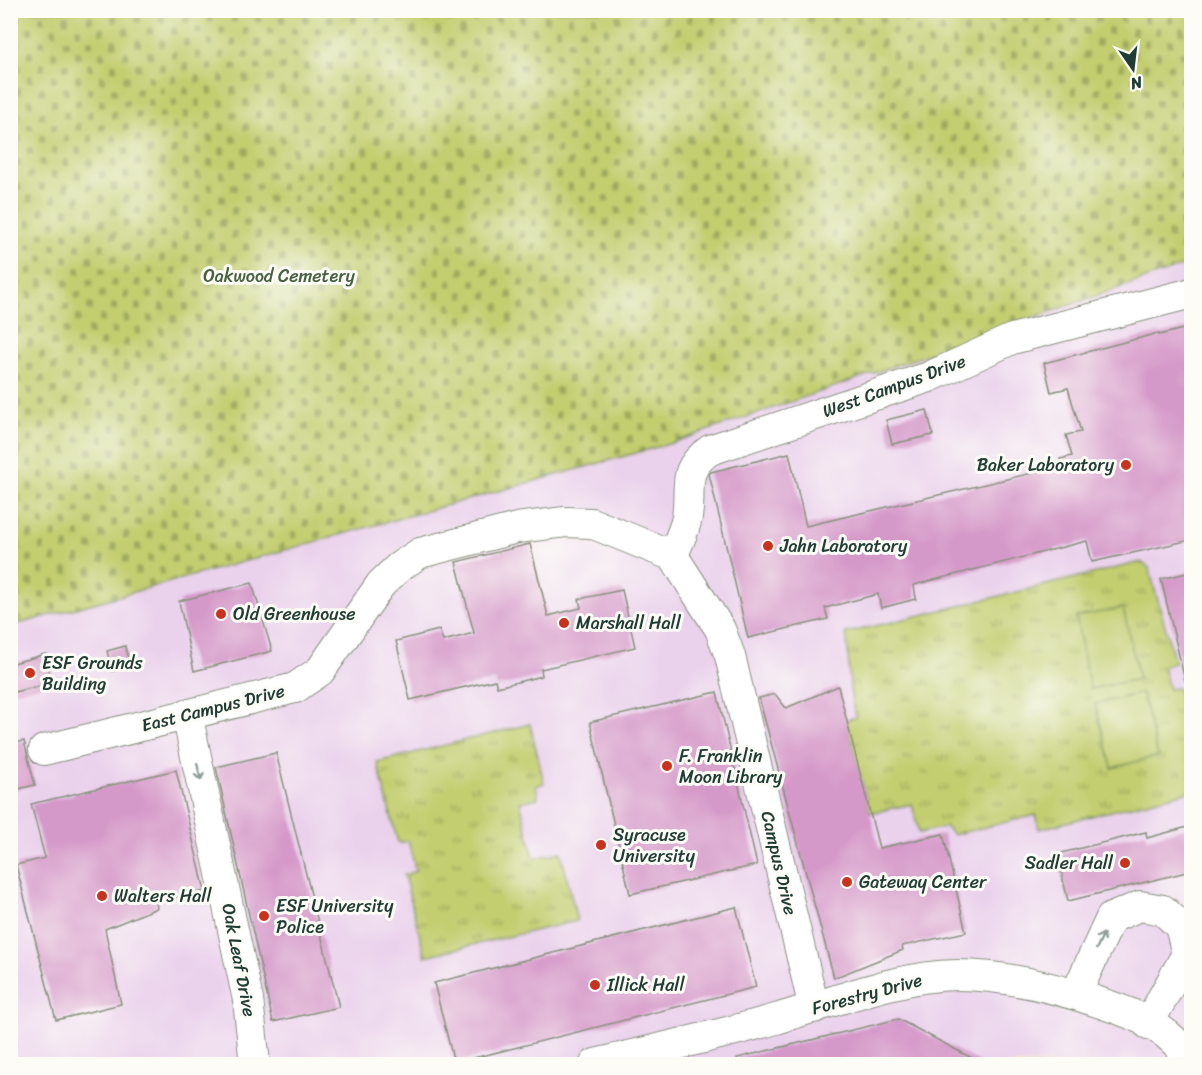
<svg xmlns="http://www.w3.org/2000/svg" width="1202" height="1075" font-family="Sriracha,sans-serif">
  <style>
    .built { fill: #ead1ec }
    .grass { fill: url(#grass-tufts); stroke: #708652; stroke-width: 1.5 }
    .cemetery { fill: url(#cemetery-stones); stroke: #708652; stroke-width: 1.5 }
    .garden { fill: #c2ce70; stroke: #708652; stroke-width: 1.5 }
    .building { fill: #d599c9 }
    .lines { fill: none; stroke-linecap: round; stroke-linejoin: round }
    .minor-casing { stroke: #88917e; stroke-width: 32 }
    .minor { stroke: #fff; stroke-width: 30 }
    .oneway { stroke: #8f9e9a }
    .poi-dot { fill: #c8321e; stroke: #fdfcf7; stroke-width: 2 }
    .labels { text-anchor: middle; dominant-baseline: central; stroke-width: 6; stroke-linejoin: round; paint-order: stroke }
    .park-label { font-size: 18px; fill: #486143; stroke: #fdfcf7 }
    .street-label { font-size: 18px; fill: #1f3d34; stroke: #fdfcf7 }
    .poi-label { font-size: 18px; fill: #1f3d34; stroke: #fdfcf7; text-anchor: start }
  </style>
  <defs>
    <pattern id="grass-tufts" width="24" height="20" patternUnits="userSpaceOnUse" patternTransform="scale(1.5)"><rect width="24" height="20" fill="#c2ce70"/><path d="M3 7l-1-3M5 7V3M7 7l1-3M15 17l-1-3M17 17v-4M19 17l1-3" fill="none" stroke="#9da85d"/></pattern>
    <pattern id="cemetery-stones" width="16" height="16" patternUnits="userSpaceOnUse" patternTransform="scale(1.5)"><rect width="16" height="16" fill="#c2ce70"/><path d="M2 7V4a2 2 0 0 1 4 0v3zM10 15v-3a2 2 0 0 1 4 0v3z" fill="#9da85d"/></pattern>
  </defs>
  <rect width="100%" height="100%" fill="#fdfcf7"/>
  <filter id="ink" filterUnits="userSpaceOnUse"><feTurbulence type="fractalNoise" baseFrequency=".0167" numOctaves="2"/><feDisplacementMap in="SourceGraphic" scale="12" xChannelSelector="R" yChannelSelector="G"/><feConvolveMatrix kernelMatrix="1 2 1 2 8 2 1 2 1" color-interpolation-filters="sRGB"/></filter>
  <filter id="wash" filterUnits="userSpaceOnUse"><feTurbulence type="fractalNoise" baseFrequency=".008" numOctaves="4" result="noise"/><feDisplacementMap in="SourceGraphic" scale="24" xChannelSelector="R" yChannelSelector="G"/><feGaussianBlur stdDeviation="1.35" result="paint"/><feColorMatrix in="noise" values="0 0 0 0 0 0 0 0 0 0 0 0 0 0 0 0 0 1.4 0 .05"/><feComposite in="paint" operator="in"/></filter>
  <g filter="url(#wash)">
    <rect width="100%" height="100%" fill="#f0e5c9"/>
    <path class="built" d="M1191,264v800h-1180v-438l661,-183z"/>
    <path class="grass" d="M1141,562l8,6 26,94 -12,5 6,22 9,-1 13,52v51l-152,38 -3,-14 -83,20 -7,-8 -27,6 -7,-29 -42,9 -24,-93 10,-3c-10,-31 -5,-54 -10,-84z
      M530,724l14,59 -8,3 2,12 -18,4 14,56 27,-6 16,69 -152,35 -21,-81 12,-4 -8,-30 -10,2 -21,-81z"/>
    <path class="cemetery" d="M11,11h1180v252l-519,180 -661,183z"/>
    <path class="garden" d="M1123,608l16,71 -49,10 -14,-72z
      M1142,693l16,63 -46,12 -17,-64z"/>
    <g id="blocks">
      <path class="building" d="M1191,327v126l-3,1 3,17v69l-99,22 -5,-21 -173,44 2,14 -35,9 -3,-14 -53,14 3,11 -80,19 -39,-164 2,-2 78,-19 17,73 256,-60 -2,-7 12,-3 -6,-21 15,-3 -13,-44 -17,4 -7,-29 115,-30v2z
        M927,410l6,25 -41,9 -6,-24z
        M530,544l18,72 33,-8 -2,-9 43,-9 13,57 -94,22 1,7 -45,11 -2,-7 -85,20 -14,-59 43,-11 4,11 31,-8 -18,-71z
        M1191,572v108l-6,1 -24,-102z
        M252,583l20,68 -78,20 -15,-70z
        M125,646l5,21 -18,4 -5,-20z
        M46,654l6,29 -38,9 -1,-4 -3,1v-25z
        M838,686l41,162 64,-14 23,98 -64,14 1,4 -69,28 -75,-280 16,-4 11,14z
        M717,692l40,173 -127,29 -40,-172z
        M24,741l11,44 -25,6v-47z
        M276,753l63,254 -66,15 -57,-255z
        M176,770l29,121 -49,11 1,6 -52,21 16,75 -65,16 -40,-155 29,-7 -14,-54z
        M1191,826v45l-123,30 -11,-47 89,-22 1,6z
        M736,907l20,80 -302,76 -20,-80z
        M898,1019l87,46h-247l-1,-7z"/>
    </g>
  </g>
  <g filter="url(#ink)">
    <use href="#blocks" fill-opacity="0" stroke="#88917e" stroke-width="1.5"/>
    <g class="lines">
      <g class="minor-casing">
        <path id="minor" d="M673,556c4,-12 12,-26 14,-39 5,-31 -7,-46 23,-67l219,-73 83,-38 180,-46
          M673,556l47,73 10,27 84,352
          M187,714l61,286 7,64
          M44,750l251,-62 25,-17 61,-87 18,-17 21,-14 97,-25 48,-6 26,1 82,33
          M1076,994l35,-76 29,-12 23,4 17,16 7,28 -39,70
          M595,1064c61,-15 122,-28 181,-45 59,-17 120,-43 181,-44 50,0 100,13 147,29 34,11 71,27 87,60"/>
      </g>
      <use href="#minor" class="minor"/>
    </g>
    <defs><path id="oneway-shaft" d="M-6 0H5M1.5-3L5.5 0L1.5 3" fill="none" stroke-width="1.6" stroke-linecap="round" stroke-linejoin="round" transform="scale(1.5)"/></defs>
    <g class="oneway">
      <use href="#oneway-shaft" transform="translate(199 772) rotate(78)"/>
      <use href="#oneway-shaft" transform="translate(1100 941) rotate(-65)"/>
    </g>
  </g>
  <g class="poi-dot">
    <circle cx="1126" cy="465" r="6"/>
    <circle cx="768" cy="546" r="6"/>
    <circle cx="221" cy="614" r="6"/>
    <circle cx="564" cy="623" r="6"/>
    <circle cx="30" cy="673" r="6"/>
    <circle cx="667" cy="766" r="6"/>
    <circle cx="601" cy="845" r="6"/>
    <circle cx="1125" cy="863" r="6"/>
    <circle cx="847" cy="882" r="6"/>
    <circle cx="102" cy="896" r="6"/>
    <circle cx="264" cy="916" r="6"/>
    <circle cx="595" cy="985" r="6"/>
  </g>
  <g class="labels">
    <g class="park-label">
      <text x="279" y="276">Oakwood Cemetery</text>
    </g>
    <g class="street-label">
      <text transform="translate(894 386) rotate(-20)">West Campus Drive</text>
      <text transform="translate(213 708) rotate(-14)">East Campus Drive</text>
      <text transform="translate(779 863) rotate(77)">Campus Drive</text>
      <text transform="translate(239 960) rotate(79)">Oak Leaf Drive</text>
      <text transform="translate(867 994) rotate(-15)">Forestry Drive</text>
    </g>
    <g class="poi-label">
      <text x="1114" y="465" text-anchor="end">Baker Laboratory</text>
      <text x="780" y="546">Jahn Laboratory</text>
      <text x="233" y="614">Old Greenhouse</text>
      <text x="576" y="623">Marshall Hall</text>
      <text x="42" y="663">ESF Grounds<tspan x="42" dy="21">Building</tspan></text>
      <text x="679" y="756">F. Franklin<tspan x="679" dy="21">Moon Library</tspan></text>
      <text x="613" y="835">Syracuse<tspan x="613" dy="21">University</tspan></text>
      <text x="1113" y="863" text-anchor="end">Sadler Hall</text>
      <text x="859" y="882">Gateway Center</text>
      <text x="114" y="896">Walters Hall</text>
      <text x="276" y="906">ESF University<tspan x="276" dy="21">Police</tspan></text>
      <text x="607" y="985">Illick Hall</text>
    </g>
  </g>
  <rect width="1202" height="1075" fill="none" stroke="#fdfcf7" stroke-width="36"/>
  <g transform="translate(1133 69) rotate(166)" stroke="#fdfcf7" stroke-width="4.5" paint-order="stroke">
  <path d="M0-4.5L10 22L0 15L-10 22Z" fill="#1f3d34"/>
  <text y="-9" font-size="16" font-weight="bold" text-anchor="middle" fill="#1f3d34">N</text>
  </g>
</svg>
